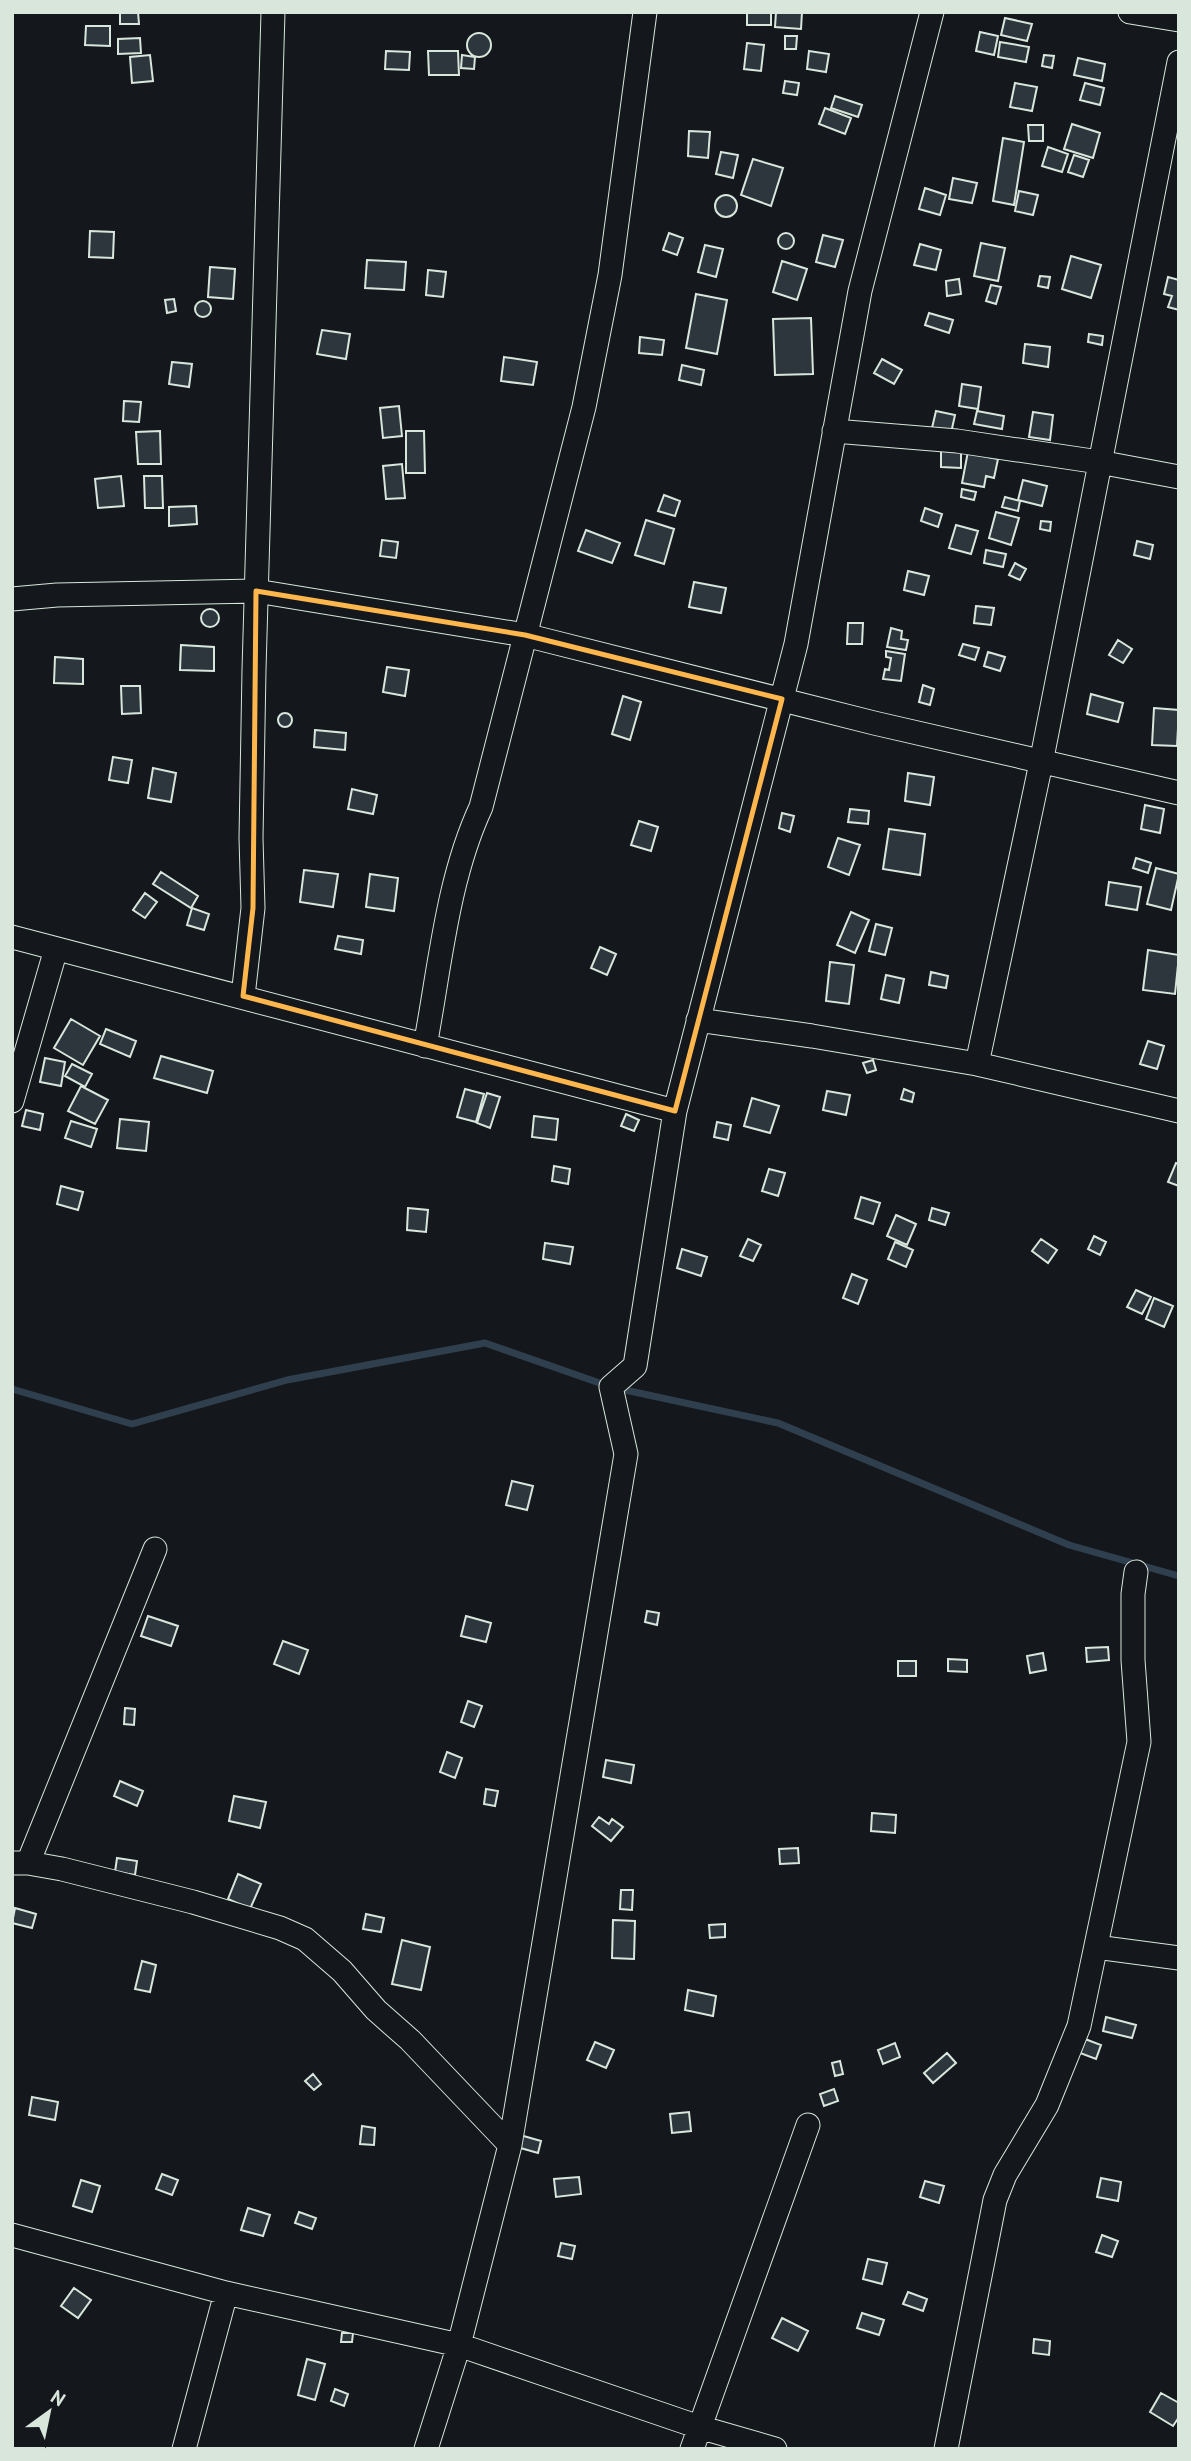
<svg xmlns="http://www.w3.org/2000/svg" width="1191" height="2461" font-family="'PT Sans',sans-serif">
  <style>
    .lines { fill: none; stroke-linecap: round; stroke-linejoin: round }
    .stream { stroke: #2f3f4d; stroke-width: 7 }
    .building { fill: #2c363c; stroke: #d8e6dc; stroke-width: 2 }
    .street-casing { stroke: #d8e6dc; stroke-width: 25 }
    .street { stroke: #14181c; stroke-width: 23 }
    .marked { fill: none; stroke: #ffb74d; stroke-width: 5; stroke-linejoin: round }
  </style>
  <rect width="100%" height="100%" fill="#14181c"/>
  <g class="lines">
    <path class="stream" d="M12,1389l120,35 155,-44 198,-37 126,44 167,36 291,122 110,31"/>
  </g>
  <path class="building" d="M120,12h18l1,12h-19z
    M747,12h24v13h-24z
    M776,12h26l-1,17 -26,-2z
    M1005,18l27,6 -5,17 -26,-6z
    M86,26h24v20l-25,-1z
    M980,32l18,4 -4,19 -18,-4z
    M467 45a12 12 0 1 1 24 0a12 12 0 1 1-24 0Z
    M785,36h12l-1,13h-11z
    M140,38l1,15 -23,1v-15z
    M1000,42l29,5 -3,15 -28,-5z
    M747,43l17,2 -3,26 -17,-2z
    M386,51l24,1 -1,18 -24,-1z
    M428,51h30l1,24h-30z
    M809,51l20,3 -3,18 -19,-3z
    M150,55l3,26 -21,2 -2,-26z
    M462,55l13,2 -1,12 -13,-1z
    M1044,55l10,1 -2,12 -10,-2z
    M1078,58l27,6 -3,17 -28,-6z
    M785,81l14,2 -2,12 -14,-2z
    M1015,83l22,4 -5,24 -22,-4z
    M1085,83l19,5 -4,17 -20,-5z
    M835,96l27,9 -4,12 -27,-9z
    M825,108l26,10 -6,16 -26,-10z
    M1072,124l28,9 -7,25 -29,-9z
    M1028,125h15v16h-14z
    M689,131l21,1 -2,26 -20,-2z
    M1003,138l21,4 -10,63 -21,-4z
    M1048,147l20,7 -6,18 -20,-6z
    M721,152l17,3 -5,23 -17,-4z
    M1074,155l15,5 -6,17 -15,-5z
    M753,159l30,9 -12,38 -30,-11z
    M953,178l24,5 -5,20 -23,-4z
    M925,188l21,7 -6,20 -21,-6z
    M1019,191l19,4 -5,20 -18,-4z
    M715 206a11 11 0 1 1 22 0a11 11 0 1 1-22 0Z
    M90,231l24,1 -1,26 -24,-1z
    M778 241a8 8 0 1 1 16 0a8 8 0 1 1-16 0Z
    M669,233l14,5 -6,17 -14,-5z
    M823,235l20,5 -8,27 -19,-5z
    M981,243l24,5 -7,33 -24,-5z
    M920,244l21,6 -5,20 -22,-5z
    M705,245l18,4 -7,28 -18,-5z
    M1071,256l30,9 -10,33 -29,-9z
    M367,260l39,2 -2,28 -39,-2z
    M782,261l25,8 -10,31 -24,-8z
    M210,267l25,2 -2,30 -25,-2z
    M428,270l18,2 -3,25 -17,-2z
    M1040,276l10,1 -2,11 -10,-2z
    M1168,277l11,3v30l-11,-3 4,-11 -8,-2z
    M959,279l2,15 -14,2 -1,-15z
    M991,285l10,2 -5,17 -10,-3z
    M696,294l31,6 -10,54 -31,-6z
    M174,299l2,12 -9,2 -2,-13z
    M195 309a8 8 0 1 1 16 0a8 8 0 1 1-16 0Z
    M929,313l24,7 -4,13 -24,-8z
    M811,318l2,56 -38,1 -2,-56z
    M322,330l28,4 -4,25 -29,-5z
    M1089,334l14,2 -1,9 -14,-3z
    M640,337l24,3 -2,15 -23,-2z
    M1025,344l25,3 -2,20 -25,-4z
    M504,357l33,5 -4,23 -32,-4z
    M882,359l20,11 -8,14 -20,-11z
    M172,362l20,2 -3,23 -20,-3z
    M682,365l22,5 -3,15 -22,-5z
    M962,384l19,3 -3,22 -19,-3z
    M124,401l17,1 -2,20 -16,-1z
    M399,406l3,30 -19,2 -3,-30z
    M936,411l19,4 -4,18 -19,-5z
    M977,411l27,5 -2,13 -28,-5z
    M1033,412l20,3 -3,25 -21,-3z
    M160,431l1,33h-23l-2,-32z
    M406,431h18l1,42h-19z
    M969,446l19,11 10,2 -4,19 -8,-2 -2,11 -22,-4z
    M941,447l20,1v20l-20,-1z
    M402,464l3,34 -19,1 -3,-33z
    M121,476l3,30 -26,2 -3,-29z
    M144,476h18l1,32h-18z
    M1023,480l24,6 -5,20 -24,-6z
    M962,489l14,3 -2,8 -13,-3z
    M664,495l16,6 -5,15 -17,-5z
    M1005,497l15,4 -2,10 -16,-4z
    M196,506l1,18 -28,2v-19z
    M925,508l17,6 -4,13 -17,-6z
    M996,512l23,6 -8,27 -22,-7z
    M646,520l28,9 -10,35 -29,-9z
    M1041,521l10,1 -1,9 -10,-2z
    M956,525l22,6 -7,23 -22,-6z
    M586,530l34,13 -8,20 -34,-12z
    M382,540l16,2 -2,16 -16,-2z
    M1137,541l16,4 -3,14 -16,-4z
    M986,550l20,4 -3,13 -19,-4z
    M1015,563l11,6 -6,11 -11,-5z
    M908,571l21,5 -5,19 -20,-5z
    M694,582l32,6 -5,25 -32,-6z
    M976,606l18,2 -3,17 -17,-2z
    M201 618a9 9 0 1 1 18 0a9 9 0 1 1-18 0Z
    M848,623h15l-1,21h-15z
    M891,628l11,3 -1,8 7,1 -2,10 -19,-3z
    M1118,640l14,9 -9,14 -14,-8z
    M963,644l16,4 -4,12 -16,-5z
    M181,645l33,2v24l-34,-1z
    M886,651l19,3 -4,27 -18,-2 2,-10 4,1 2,-12 -5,-1z
    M988,652l17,5 -5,14 -16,-5z
    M55,657l28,2v25l-29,-1z
    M387,667l22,3 -4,26 -22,-4z
    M923,685l11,4 -4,16 -11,-3z
    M121,686h19l1,27 -19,1z
    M1091,694l32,9 -5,19 -31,-8z
    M623,696l18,6 -11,38 -18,-6z
    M1154,708l25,2 -2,36 -25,-1z
    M278 720a7 7 0 1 1 14 0a7 7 0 1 1-14 0Z
    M315,730l31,3 -1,17 -31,-3z
    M113,757l19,3 -4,23 -19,-3z
    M153,768l23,5 -5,29 -23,-4z
    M908,773l26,4 -4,28 -25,-4z
    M352,789l25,6 -4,19 -25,-5z
    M1145,805l19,4 -4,24 -19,-4z
    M850,809l19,2 -1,13 -20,-2z
    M782,813l12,3 -4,16 -11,-4z
    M639,821l19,6 -7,24 -20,-6z
    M889,829l36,5 -5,41 -37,-6z
    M838,838l22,7 -11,30 -21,-8z
    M1136,858l15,5 -3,10 -15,-5z
    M1156,868l23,6 -8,36 -24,-6z
    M304,870l34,4 -5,33 -33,-5z
    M161,872l37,24 -7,12 -38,-24z
    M370,874l28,4 -4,33 -28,-4z
    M1109,882l32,5 -4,23 -31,-5z
    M145,893l12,9 -12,16 -12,-8z
    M192,908l17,6 -5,16 -17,-5z
    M851,912l18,8 -14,33 -18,-8z
    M876,924l16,4 -7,27 -16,-4z
    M338,936l25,4 -2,14 -26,-5z
    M600,947l16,7 -9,21 -16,-7z
    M1148,950l31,5 -4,39 -32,-4z
    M830,962l24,3 -5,39 -23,-3z
    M931,972l17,4 -2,12 -17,-3z
    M886,975l18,4 -5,24 -18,-4z
    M71,1019l29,17 -17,29 -29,-17z
    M106,1029l30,12 -6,16 -30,-13z
    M1148,1041l16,5 -7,23 -17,-5z
    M161,1056l52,15 -6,22 -53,-15z
    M45,1058l20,4 -4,24 -21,-4z
    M873,1060l3,10 -9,3 -4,-10z
    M72,1064l20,10 -7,13 -20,-11z
    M81,1086l27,14 -13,24 -27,-13z
    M465,1089l19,5 -8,28 -19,-5z
    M904,1089l10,4 -2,9 -11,-3z
    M827,1091l23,4 -4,20 -23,-5z
    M487,1093l13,4 -10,31 -13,-5z
    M752,1098l27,8 -9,27 -26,-7z
    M26,1110l17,4 -3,16 -18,-4z
    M626,1114l13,6 -5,11 -13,-5z
    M534,1116l24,3 -2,21 -24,-3z
    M120,1119l29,3 -3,29 -29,-3z
    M71,1121l26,8 -6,18 -26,-9z
    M717,1122l14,3 -3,15 -14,-3z
    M1176,1163l3,1v22l-11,-4z
    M554,1166l16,3 -2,15 -16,-3z
    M769,1169l16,4 -7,23 -16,-5z
    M61,1186l22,6 -5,18 -21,-6z
    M861,1197l19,6 -7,21 -18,-6z
    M408,1208l20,2 -2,22 -19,-2z
    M932,1208l17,5 -4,12 -16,-5z
    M896,1215l20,9 -9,21 -20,-9z
    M1094,1236l12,6 -6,13 -12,-6z
    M748,1239l13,6 -8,16 -13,-5z
    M1041,1239l16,11 -9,13 -16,-12z
    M895,1242l18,8 -7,17 -18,-8z
    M545,1243l28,4 -3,17 -27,-5z
    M682,1249l25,8 -6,19 -24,-8z
    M852,1274l15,6 -9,24 -15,-6z
    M1136,1290l15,7 -9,17 -15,-7z
    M1154,1298l19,8 -9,21 -18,-8z
    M512,1481l21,5 -6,24 -21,-5z
    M647,1611l12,2 -2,12 -12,-3z
    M148,1616l30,10 -7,20 -30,-10z
    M466,1616l25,7 -5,19 -25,-6z
    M283,1641l25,9 -9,24 -25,-10z
    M1108,1647l1,13 -22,2 -1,-14z
    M1043,1653l3,17 -16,3 -3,-17z
    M948,1659l19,1v12l-19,-1z
    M898,1661h18v15h-18z
    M468,1701l14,5 -8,21 -13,-5z
    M125,1708l10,1 -1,16 -10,-1z
    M447,1752l15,6 -7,20 -15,-6z
    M606,1760l28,5 -3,18 -28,-6z
    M120,1781l23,10 -6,15 -23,-10z
    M486,1789l12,2 -3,15 -11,-2z
    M234,1796l32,6 -6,26 -31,-7z
    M872,1813l24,2 -1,18 -24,-2z
    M599,1817l10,7 3,-5 11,8 -12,14 -19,-15z
    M798,1848l1,15 -19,1 -1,-15z
    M117,1858l20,3 -2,14 -20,-3z
    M238,1874l23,10 -11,25 -22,-10z
    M621,1890h12l-1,20 -12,-1z
    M15,1908l21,6 -4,14 -20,-5z
    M366,1914l18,4 -3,14 -18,-3z
    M613,1920l22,1 -1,38 -22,-1z
    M725,1924v13l-15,1 -1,-13z
    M402,1940l28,7 -9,43 -29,-6z
    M142,1961l14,4 -6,27 -15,-3z
    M688,1990l28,6 -3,20 -28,-6z
    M1106,2017l30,8 -4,13 -29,-7z
    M1085,2039l16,6 -5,14 -16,-6z
    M595,2042l19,8 -8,18 -19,-8z
    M895,2043l5,14 -17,7 -5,-14z
    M947,2053l9,10 -23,20 -9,-10z
    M840,2061l3,13 -8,2 -3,-13z
    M313,2074l8,10 -7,6 -9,-9z
    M834,2089l4,12 -14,5 -4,-12z
    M32,2097l26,5 -3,18 -26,-5z
    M689,2112l2,19 -19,2 -2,-19z
    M362,2126l13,2 -1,17 -14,-1z
    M520,2135l21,6 -3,12 -21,-6z
    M162,2174l16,6 -6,15 -16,-6z
    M579,2177l2,17 -25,3 -2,-18z
    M1101,2178l20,4 -3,19 -21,-4z
    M81,2180l19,6 -8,26 -19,-6z
    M925,2181l19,5 -5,17 -19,-6z
    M248,2208l22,7 -7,21 -22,-6z
    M299,2212l17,6 -4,11 -17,-6z
    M1102,2235l16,6 -6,16 -16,-5z
    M561,2243l14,3 -3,13 -14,-3z
    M868,2259l19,4 -5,21 -19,-5z
    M74,2288l17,12 -13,18 -17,-12z
    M908,2292l19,7 -4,12 -20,-7z
    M862,2313l22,7 -5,15 -22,-7z
    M782,2318l26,13 -10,20 -26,-13z
    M342,2333h11l-1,9h-11z
    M1034,2339l16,2 -1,14 -16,-2z
    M307,2359l18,5 -10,36 -17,-5z
    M335,2389l13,5 -4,12 -13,-5z
    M1161,2393l18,10v14l-6,9 -23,-14z"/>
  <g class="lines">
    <g class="street-casing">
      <path id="street" d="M1130,12l49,8
        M834,431l123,10 142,21 80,15
        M12,599l45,-4 199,-4 269,44 349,88 305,70
        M12,937l663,174
        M243,996l10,-88 -2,-70 3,-168 19,-658
        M698,1020l114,16 165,28 202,47
        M425,1046c15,-79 22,-166 56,-239l103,-400 26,-132 35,-263
        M977,1064l64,-301 138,-701
        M12,1101l44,-152
        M12,1863h16l34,6 131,33 87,26 25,11 37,32 34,39 34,30 100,105
        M28,1863l127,-314
        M1096,1947l83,11
        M12,2235l214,58 233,52 240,82 76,22
        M184,2449l42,-156
        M426,2449l33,-104 51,-200 116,-691 -15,-67 24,-21 40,-255 121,-467 64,-353 72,-279
        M692,2449l116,-324
        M946,2449l49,-249 10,-25 42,-70 32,-79 60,-284 -6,-82v-66l3,-22"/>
    </g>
    <use href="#street" class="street"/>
  </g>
  <path class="marked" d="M256,591l269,44 257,64 -107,412 -432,-115 10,-88z"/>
  <rect width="1191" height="2461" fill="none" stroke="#d8e6dc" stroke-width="28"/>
  <g transform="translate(49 2412) rotate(33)" stroke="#14181c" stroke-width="5" paint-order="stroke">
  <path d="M0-5L12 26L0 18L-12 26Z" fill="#d8e6dc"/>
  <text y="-10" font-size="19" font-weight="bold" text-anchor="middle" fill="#d8e6dc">N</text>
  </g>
</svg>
